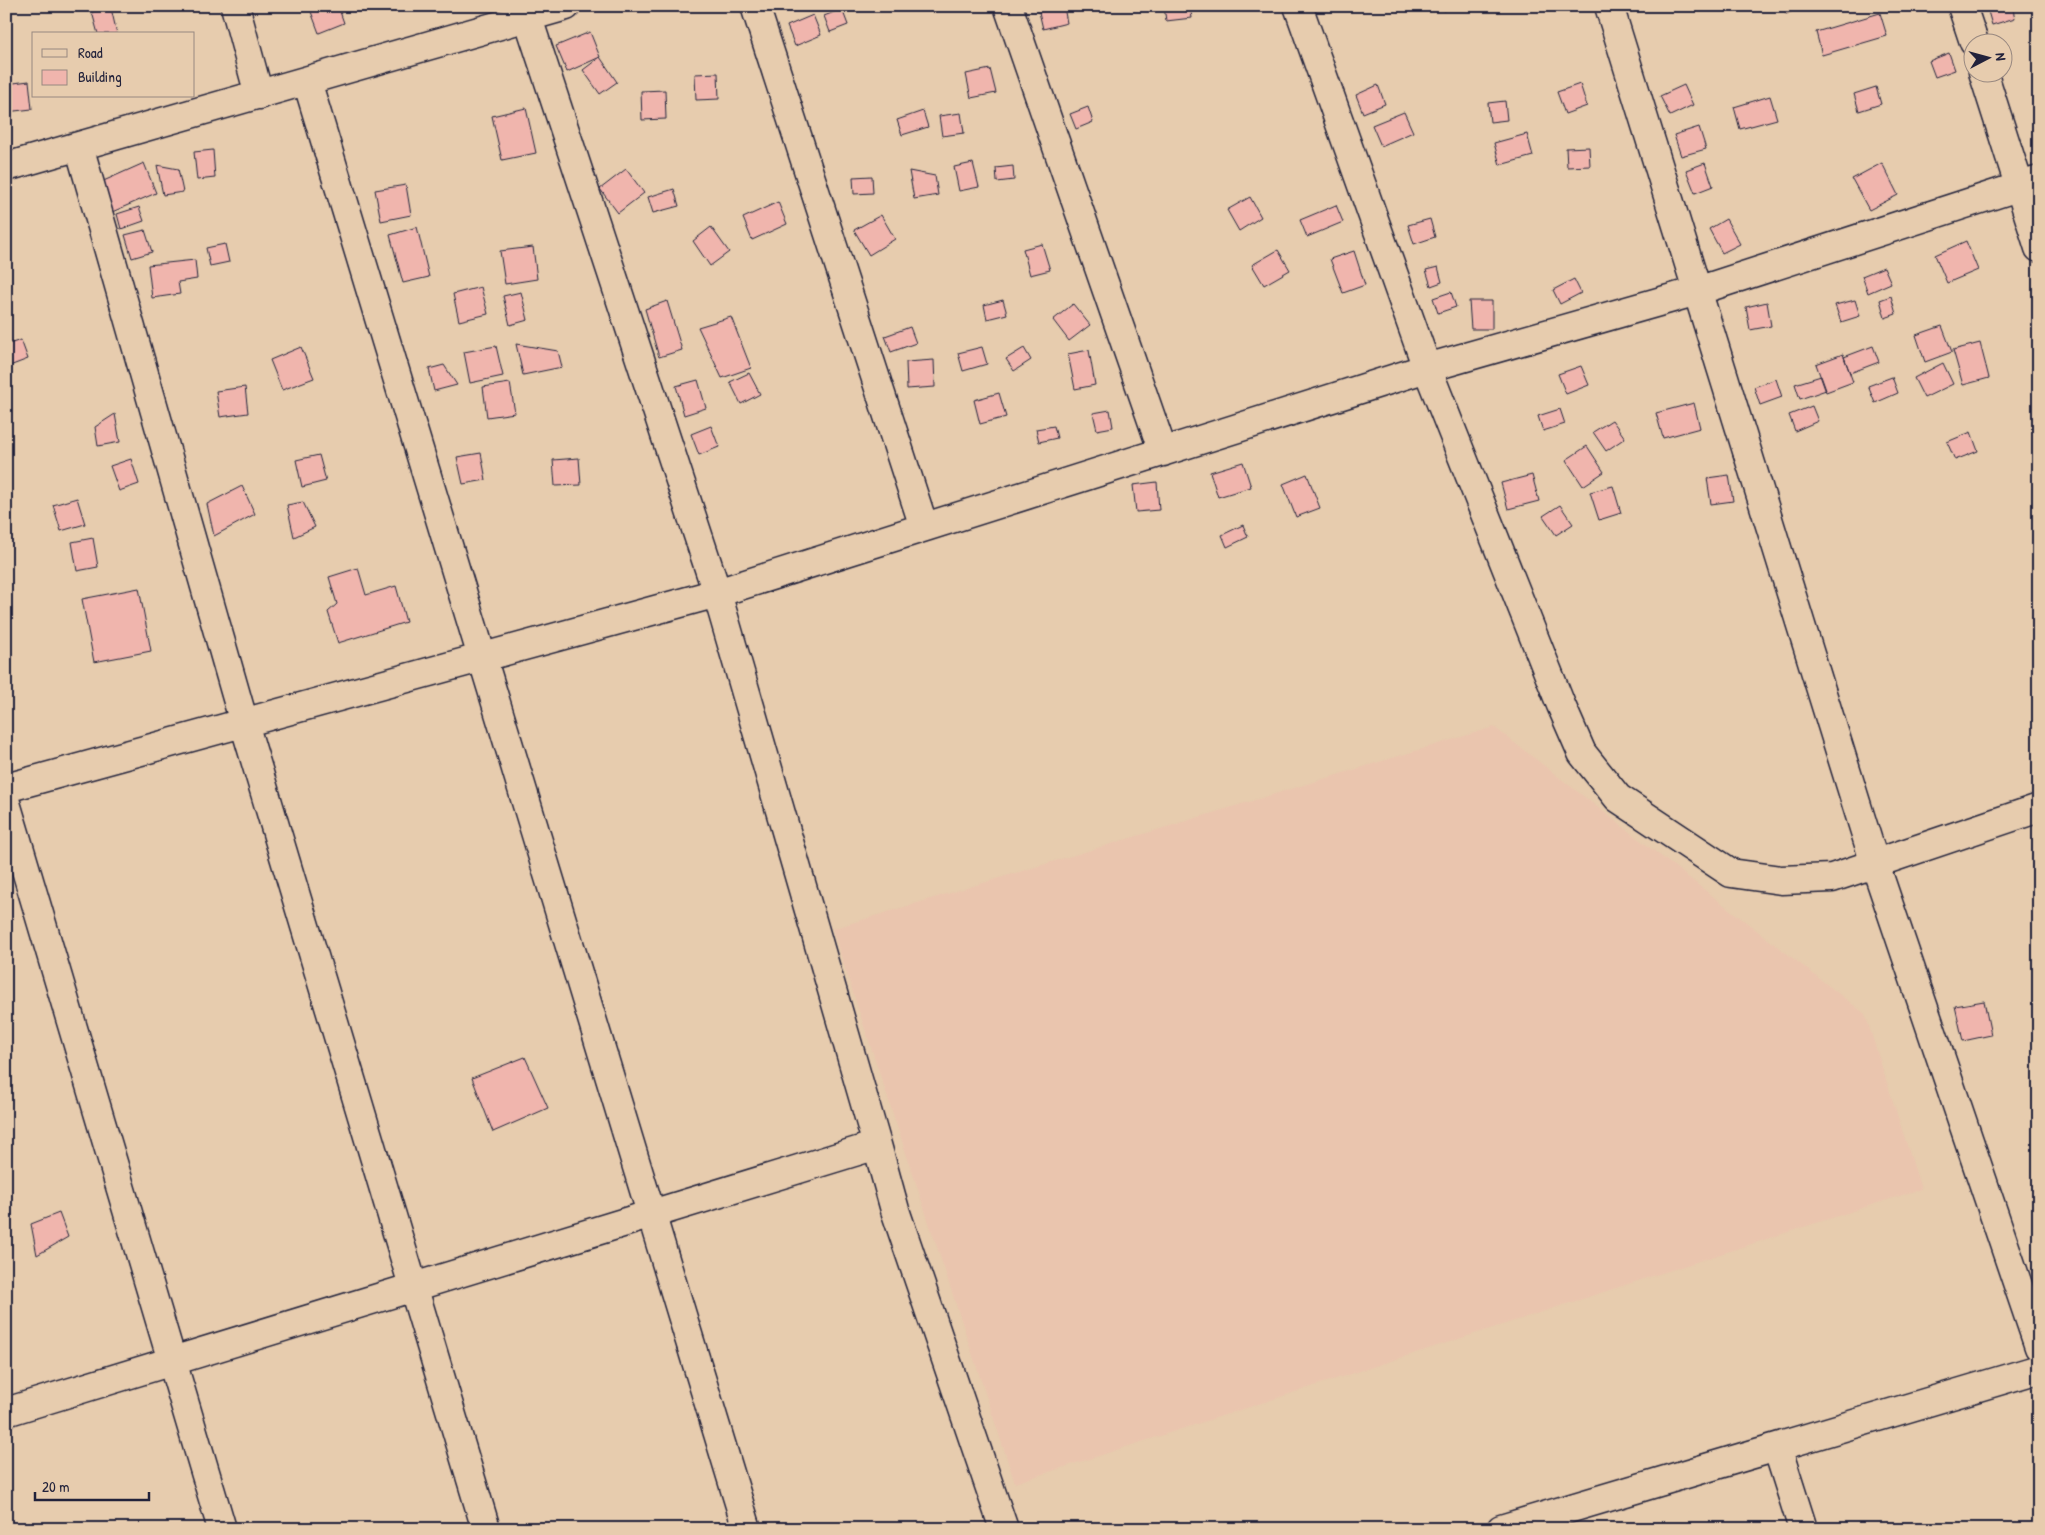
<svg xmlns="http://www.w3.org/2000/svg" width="2045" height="1535" font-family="'Patrick Hand',sans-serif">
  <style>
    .built { fill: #eac5ae }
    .building { fill: #f0b5ad; stroke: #22223b }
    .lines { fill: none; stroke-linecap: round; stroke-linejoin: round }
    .street-casing { stroke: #22223b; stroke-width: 31 }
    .street { stroke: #e7ccae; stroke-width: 28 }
  </style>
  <rect width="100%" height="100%" fill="#e7ccae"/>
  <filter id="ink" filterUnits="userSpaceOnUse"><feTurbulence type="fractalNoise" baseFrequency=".02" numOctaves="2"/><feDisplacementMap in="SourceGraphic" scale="10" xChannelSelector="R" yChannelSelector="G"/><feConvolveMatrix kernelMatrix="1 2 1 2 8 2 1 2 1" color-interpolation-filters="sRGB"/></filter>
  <g filter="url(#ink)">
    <path class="built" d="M1494,727l371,287 56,175 -906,294 -183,-554z"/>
    <path class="building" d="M318,6h20l6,17 -25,10 -9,-24z
      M1164,6h26l2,12 -26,3z
      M1442,6h12l-10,5z
      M1783,6h22l-19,8z
      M1994,6h18l3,12 -23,7 -5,-17z
      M1064,7l3,16 -24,6 -4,-17z
      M111,8l6,26h-19l-6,-22z
      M842,9l6,16 -18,7 -6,-16z
      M1880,13l7,23 -65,19 -6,-23z
      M813,15l8,20 -26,11 -8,-20z
      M590,32l10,25 -33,15 -11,-26z
      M1949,53l6,17 -20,7 -6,-16z
      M600,57l17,25 -17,12 -17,-24z
      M990,69l6,24 -25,5 -5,-24z
      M718,73l1,26 -23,1 -1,-26z
      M29,81l3,28 -26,3v-28z
      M1580,84l7,22 -22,8 -8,-22z
      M1378,85l7,19 -22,9 -7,-18z
      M1684,85l9,20 -23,11 -10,-20z
      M1876,87l5,17 -22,7 -5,-17z
      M665,90l1,29 -24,1 -1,-29z
      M1770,96l7,23 -37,10 -6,-22z
      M1505,101l2,19 -17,2 -2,-19z
      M1088,107l5,15 -17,7 -6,-15z
      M526,108l10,45 -34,7 -10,-44z
      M923,111l5,16 -26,8 -5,-15z
      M1404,112l9,20 -32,14 -9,-21z
      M961,113l3,20 -22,3 -3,-20z
      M1699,127l7,22 -25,7 -7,-21z
      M1527,134l6,22 -33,9 -6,-22z
      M1589,147l1,19 -23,1 -1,-19z
      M213,150l2,28 -18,2 -3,-28z
      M144,163l12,30 -44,19 -13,-29z
      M973,163l6,24 -20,4 -5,-24z
      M1705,163l8,23 -18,7 -9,-23z
      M1882,163l16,32 -29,15 -17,-31z
      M157,165l21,4 5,23 -20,3z
      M1013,166l1,14 -17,2 -1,-14z
      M626,169l18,24 -26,20 -18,-24z
      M909,171l26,5 3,19 -24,4z
      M872,176l1,17 -19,1 -1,-17z
      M406,185l5,30 -30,6 -6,-31z
      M674,189l5,17 -26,7 -5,-16z
      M1250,197l11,20 -22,14 -12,-21z
      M778,202l9,22 -35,16 -9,-22z
      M1336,205l7,17 -36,15 -7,-17z
      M139,207l5,14 -23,8 -4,-15z
      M881,215l14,24 -26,16 -15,-25z
      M1430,219l5,18 -21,7 -6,-19z
      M1726,219l14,25 -18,9 -13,-24z
      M417,227l12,50 -26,6 -13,-48z
      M711,227l18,25 -19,14 -17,-25z
      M145,230l7,22 -20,6 -7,-23z
      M1966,241l12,29 -31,13 -12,-28z
      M225,244l4,18 -19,4 -4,-18z
      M1042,244l8,26 -20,5 -7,-26z
      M533,247l4,32 -32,5 -5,-33z
      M1278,250l12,20 -26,15 -12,-20z
      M1354,251l11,34 -22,8 -13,-34z
      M195,260l2,19 -19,3 2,12 -28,4 -4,-33z
      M1438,267l4,15 -11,4 -5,-16z
      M1884,267l7,16 -23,10 -6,-17z
      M1574,279l7,14 -21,11 -7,-14z
      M481,287l7,27 -29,7 -6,-27z
      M521,292l7,28 -18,5 -7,-29z
      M1451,292l5,15 -18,6 -5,-15z
      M1891,296l5,18 -11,4 -5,-18z
      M1003,300l4,14 -20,5 -3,-14z
      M1855,300l5,16 -19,6 -6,-17z
      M667,301l15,49 -23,7 -14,-48z
      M1469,301h23v28h-21z
      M1767,302l4,24 -21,4 -4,-23z
      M1073,304l17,21 -21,16 -16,-21z
      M731,317l20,51 -29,10 -24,-51z
      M1942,326l10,26 -27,10 -9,-27z
      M910,327l6,16 -25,9 -6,-16z
      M21,340l7,19 -21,8 -1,-22z
      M1980,343l9,35 -26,7 -10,-35z
      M516,344l42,7 4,16 -39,8z
      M496,346l7,30 -33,7 -6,-31z
      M1873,346l6,16 -29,11 -6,-16z
      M301,347l13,31 -32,12 -12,-30z
      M982,347l5,17 -24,7 -5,-18z
      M1024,348l7,12 -17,11 -8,-12z
      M1089,350l6,35 -20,4 -7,-35z
      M1843,354l10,28 -27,10 -10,-28z
      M934,360l1,27 -28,2 -1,-27z
      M1943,363l10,21 -29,14 -10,-20z
      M444,365l13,20 -23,6 -5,-22z
      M1581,366l8,19 -23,9 -8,-20z
      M749,373l11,21 -19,10 -11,-22z
      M1821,376l5,14 -26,9 -5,-15z
      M1892,377l6,16 -23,10 -7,-17z
      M1776,379l6,18 -22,8 -6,-18z
      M698,380l8,28 -22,7 -8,-29z
      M510,383l5,30 -28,4 -4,-30z
      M245,387l3,26 -28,4 -4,-26z
      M999,393l7,24 -26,7 -6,-24z
      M1694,403l6,25 -37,10 -7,-25z
      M1812,406l6,15 -23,10 -6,-16z
      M1560,409l5,15 -22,7 -5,-15z
      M1110,410l3,17 -16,3 -4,-17z
      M115,414l5,28 -22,4 -3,-19z
      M1612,420l13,18 -19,13 -13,-19z
      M711,426l8,21 -20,8 -8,-21z
      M1054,426l3,12 -18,4 -3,-13z
      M1971,432l7,19 -23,9 -8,-18z
      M1587,446l17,26 -21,14 -17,-26z
      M481,453l5,27 -23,4 -6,-27z
      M319,455l7,26 -24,6 -6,-27z
      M579,458l2,27 -26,1 -2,-26z
      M131,459l8,25 -20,7 -9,-25z
      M1243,462l8,25 -33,10 -8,-25z
      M1307,474l13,34 -24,9 -13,-33z
      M1532,475l7,26 -31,8 -7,-26z
      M1729,475l4,26 -22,3 -4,-26z
      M1157,482l2,28 -23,2 -3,-27z
      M242,486l13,28 -41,22 -7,-32z
      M1613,486l8,27 -22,7 -9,-28z
      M77,498l8,26 -24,7 -8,-26z
      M303,502l12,25 -21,10 -7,-32z
      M1560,505l13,19 -17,11 -13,-19z
      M1243,525l5,12 -21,10 -5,-12z
      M93,538l5,29 -21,4 -5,-29z
      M358,568l8,27 30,-9 10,36 -68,21 -10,-31 9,-8 -8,-27z
      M139,588l12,63 -57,11 -12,-63z
      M1984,1001l7,34 -28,6 -8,-35z
      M525,1057l23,51 -55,24 -21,-54z
      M59,1213l9,24 -31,18 -6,-31z"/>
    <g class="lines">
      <g class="street-casing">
        <path id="street" d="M235,6l24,89
          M524,6l193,587 160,552
          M755,6l169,521
          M1008,6l155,446
          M1298,6l129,362 134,337 21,48 36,45 113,75 50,7 51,-2 207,-70
          M1609,6l266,858 164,483
          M1962,6l12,36
          M1983,72l56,176
          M307,81l440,1448
          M79,146l165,577 242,806
          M6,167l560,-161
          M6,788l711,-195 710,-225 270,-77 342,-111
          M6,803l216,726
          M6,1412l871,-267 18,65 109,319
          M1777,1447l26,82
          M1501,1529l538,-160"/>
      </g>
      <use href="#street" class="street"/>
    </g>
  </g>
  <rect width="2045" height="1535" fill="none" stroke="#e7ccae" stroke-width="25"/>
  <rect x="12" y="12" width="2020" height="1510" fill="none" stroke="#22223b" stroke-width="2" filter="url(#ink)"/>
  <rect x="32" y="32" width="162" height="65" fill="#e7ccae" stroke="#988880"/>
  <rect x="42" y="49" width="25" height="8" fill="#e7ccae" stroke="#988880"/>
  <text x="78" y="58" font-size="15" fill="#22223b">Road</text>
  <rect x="42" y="70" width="25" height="15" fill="#f0b5ad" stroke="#988880"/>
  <text x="78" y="82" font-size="15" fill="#22223b">Building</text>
  <g transform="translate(1988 58) rotate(84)"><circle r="24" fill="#e7ccae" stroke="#988880"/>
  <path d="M0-4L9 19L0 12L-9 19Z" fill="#22223b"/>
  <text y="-8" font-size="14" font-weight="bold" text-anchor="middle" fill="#22223b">N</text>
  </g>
  <path d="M35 1492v8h114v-8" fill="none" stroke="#22223b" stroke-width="2.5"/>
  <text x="42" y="1492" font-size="15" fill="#22223b" stroke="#e7ccae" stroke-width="4" paint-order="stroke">20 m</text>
</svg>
